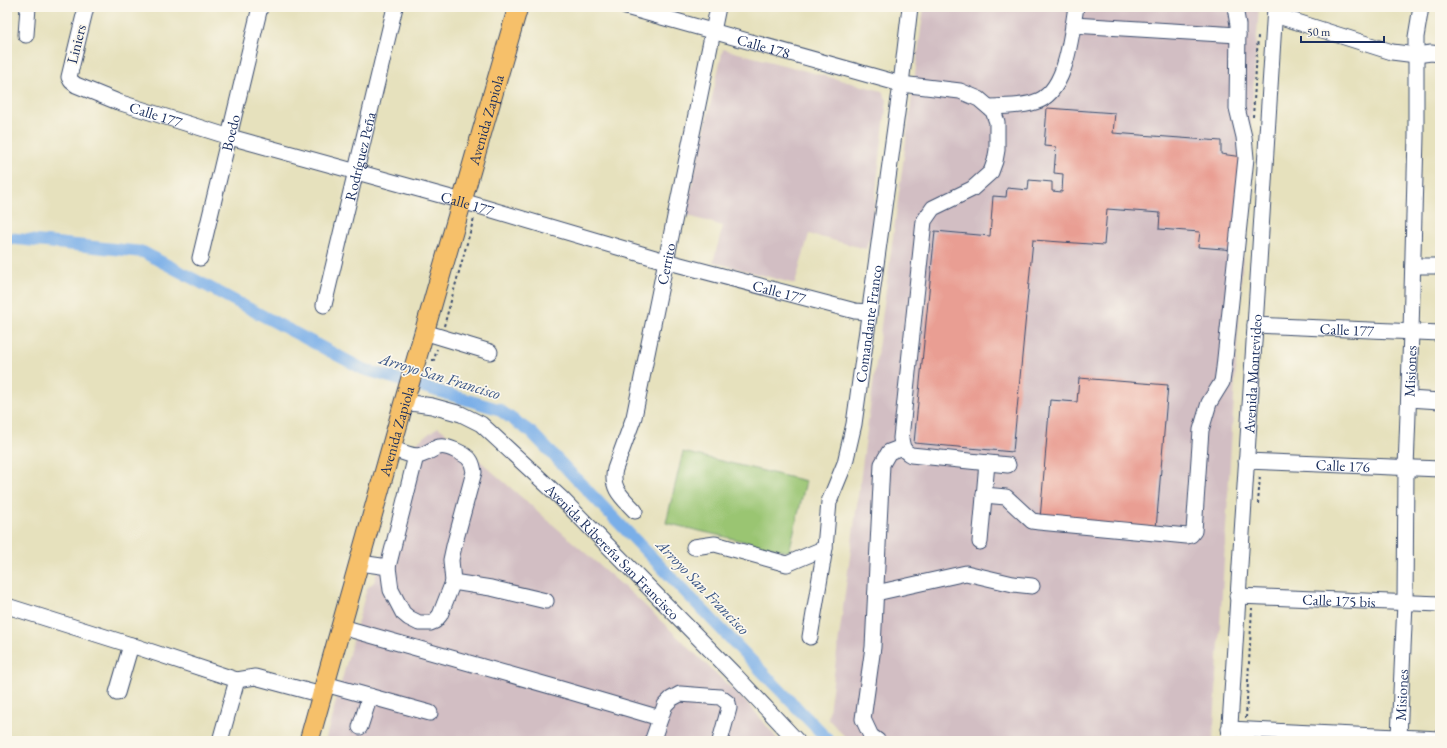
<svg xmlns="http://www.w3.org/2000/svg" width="1447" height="748" font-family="'EB Garamond',serif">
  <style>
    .industrial { fill: #d2bec3 }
    .green { fill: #9ac572; stroke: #5a7a68 }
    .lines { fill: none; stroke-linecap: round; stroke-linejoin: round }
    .canal { stroke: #7aafe8; stroke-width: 12 }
    .building { fill: #e99e93 }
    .minor-casing { stroke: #394a6c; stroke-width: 17 }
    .major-casing { stroke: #394a6c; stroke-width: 21 }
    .path { stroke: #394a6c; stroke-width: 2; stroke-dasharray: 3 3; stroke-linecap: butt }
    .minor { stroke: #fff; stroke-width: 15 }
    .major { stroke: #f6c06b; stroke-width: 19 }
    .labels { text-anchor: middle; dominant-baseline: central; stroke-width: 3.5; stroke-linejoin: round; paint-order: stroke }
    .street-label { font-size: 15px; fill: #1b2f5e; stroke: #fbf7ec }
    .water-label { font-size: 16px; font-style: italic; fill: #385587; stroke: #fbf7ec }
  </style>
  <rect width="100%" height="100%" fill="#fbf7ec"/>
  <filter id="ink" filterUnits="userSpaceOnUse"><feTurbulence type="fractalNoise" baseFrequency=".025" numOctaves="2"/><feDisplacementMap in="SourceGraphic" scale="8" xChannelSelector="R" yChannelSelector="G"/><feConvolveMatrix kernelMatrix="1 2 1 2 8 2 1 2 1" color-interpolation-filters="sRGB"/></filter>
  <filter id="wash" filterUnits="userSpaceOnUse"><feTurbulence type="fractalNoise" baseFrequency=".012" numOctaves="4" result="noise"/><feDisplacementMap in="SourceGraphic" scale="16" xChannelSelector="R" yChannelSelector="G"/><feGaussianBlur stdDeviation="0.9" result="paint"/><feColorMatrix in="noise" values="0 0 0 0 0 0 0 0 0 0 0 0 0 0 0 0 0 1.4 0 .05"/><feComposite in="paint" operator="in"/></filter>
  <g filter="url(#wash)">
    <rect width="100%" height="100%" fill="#e6e1bd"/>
    <path class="industrial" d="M924,7h335l-10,145 -36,589h-364l-21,-22z
      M723,49l159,42 5,9 -16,133 -5,16 -57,-15 -14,50 -82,-22 10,-36 -38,-11z
      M438,427l26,20 173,151 115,110 27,33h-454l42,-153 7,-6 42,-139z"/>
    <path class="green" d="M683,452l123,29 -17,71 -123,-29z"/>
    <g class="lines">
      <path class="canal" d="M7,238l136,14 220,117 135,40 34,24 297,308"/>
    </g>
    <g id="blocks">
      <path class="building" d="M1047,108l68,5 -2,20 108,8v13l21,3 -7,93 -37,-3 2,-15 -41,-3 1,-16 -53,-4 -3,36 -71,-5 -20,212 -99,-9 21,-212 55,5 3,-40 13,1 1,-9 21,2 1,-10 23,2v9l10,1 1,-18 -9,-1 2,-26 -12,-1z
        M1079,378l89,7 -12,144 -116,-10 10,-119 27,2z"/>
    </g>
  </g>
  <g filter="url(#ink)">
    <use href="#blocks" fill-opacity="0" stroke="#394a6c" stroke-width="1"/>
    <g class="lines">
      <g class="minor-casing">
        <g id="minor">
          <path id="s1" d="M86,7l-17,70 2,4 5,4 42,17 112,35 232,64 203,60 190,50 14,1"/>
          <path id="s2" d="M626,7l275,77 59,7 19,8 14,12 4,11v28l-2,11 -4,11 -19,17 -39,19 -9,13 -23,217c1,8 2,13 10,17l97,10"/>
          <path d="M1275,15l117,37 24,3 15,-2 9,1"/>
          <path d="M1073,25l165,10"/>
          <path d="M26,35l2,-28"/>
          <path d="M989,107c15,-1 32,0 46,-5 32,-9 36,-67 41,-95"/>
          <path id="s3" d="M200,258l60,-251"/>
          <path d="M1413,266h27"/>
          <path id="s4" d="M324,305l71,-298"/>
          <path id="s5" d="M1255,325l185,8"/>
          <path d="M424,332l66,20"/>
          <path d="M1409,399l31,2"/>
          <path id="s6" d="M404,402l28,4 29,8 20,10 80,74 174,177 62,66"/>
          <path id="s7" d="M1246,461l194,8"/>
          <path d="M984,495l22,2 26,24 7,1 148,14 4,-1 3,-4 7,-101 8,-27 13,-21 2,-14 22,-210 -2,-21 -7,-29 1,-83 -3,-18"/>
          <path id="s8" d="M635,511c-12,-13 -25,-22 -20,-42l19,-52 84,-410"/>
          <path d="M980,542l7,-79"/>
          <path d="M694,547l21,-3 72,20 38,-16"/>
          <path d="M360,563l28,4 3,23 12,23 6,5 10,5h11l5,-2 5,-6 13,-33 -2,-22 3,-14 20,-74c-1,-4 -1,-8 -4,-12 -4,-6 -24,-15 -31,-13 -8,2 -14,9 -23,9 -8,-1 -17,-5 -25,-8"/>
          <path d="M388,567l28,-111"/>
          <path d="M453,582l38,6 55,13"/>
          <path d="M876,593l90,-20 47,11 19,2"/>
          <path id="s9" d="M1237,596l203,8"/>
          <path d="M7,606l124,39 106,35 18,-3 67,18"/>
          <path d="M342,627l219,62 99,29"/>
          <path id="s10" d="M810,637l15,-89 4,-46 16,-39 9,-39 47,-340 9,-77"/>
          <path d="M325,684l105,29"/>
          <path d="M117,693l14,-48"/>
          <path d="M360,727l10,-31"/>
          <path d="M1229,729l211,10"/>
          <path id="s11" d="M1399,737l6,-134 1,-135 5,-136 5,-196v-99l5,-30"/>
          <path d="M220,741l17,-61"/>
          <path d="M654,741l-1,-2 12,-34 6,-6 9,-5 40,3 8,6 1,5 -9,33"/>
          <path d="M878,741l-7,-5 -8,-17 10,-72 9,-183 7,-12 13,-5"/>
          <path id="s12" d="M1229,741l46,-734"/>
        </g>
      </g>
      <g class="major-casing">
        <g id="major">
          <path id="s13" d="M309,741l95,-339 114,-395"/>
        </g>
      </g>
      <path class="path" d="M1253,117l5,-81
        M444,326l30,-108
        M432,360h2l3,-11
        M1258,504l2,-29
        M1246,718l6,-110"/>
      <use href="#minor" class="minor"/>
      <use href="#major" class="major"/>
    </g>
  </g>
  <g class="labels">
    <g class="street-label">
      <text transform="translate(76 44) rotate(-76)">Liniers</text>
      <text stroke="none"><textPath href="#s2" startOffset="143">Calle 178</textPath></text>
      <text stroke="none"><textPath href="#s1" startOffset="168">Calle 177</textPath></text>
      <text stroke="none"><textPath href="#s13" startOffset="646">Avenida Zapiola</textPath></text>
      <text stroke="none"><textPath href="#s3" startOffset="129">Boedo</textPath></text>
      <text stroke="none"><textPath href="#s4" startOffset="153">Rodríguez Peña</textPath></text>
      <text stroke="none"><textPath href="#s1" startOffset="492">Calle 177</textPath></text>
      <text stroke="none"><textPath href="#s8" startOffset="261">Cerrito</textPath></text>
      <text stroke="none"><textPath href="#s1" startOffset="816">Calle 177</textPath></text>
      <text stroke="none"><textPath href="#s10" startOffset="320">Comandante Franco</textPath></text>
      <text stroke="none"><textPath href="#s5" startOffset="92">Calle 177</textPath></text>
      <text stroke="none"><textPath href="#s11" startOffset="366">Misiones</textPath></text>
      <text stroke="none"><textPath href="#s12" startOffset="368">Avenida Montevideo</textPath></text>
      <text stroke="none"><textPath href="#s13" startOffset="322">Avenida Zapiola</textPath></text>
      <text stroke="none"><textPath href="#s7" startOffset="97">Calle 176</textPath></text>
      <text stroke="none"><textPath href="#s6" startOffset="264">Avenida Ribereña San Francisco</textPath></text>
      <text stroke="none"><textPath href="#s9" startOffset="102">Calle 175 bis</textPath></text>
      <text stroke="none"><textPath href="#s11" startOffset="42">Misiones</textPath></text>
    </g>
    <g class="water-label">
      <text transform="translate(440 376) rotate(17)">Arroyo San Francisco</text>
      <text transform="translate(703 587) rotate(46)">Arroyo San Francisco</text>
    </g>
  </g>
  <rect width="1447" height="748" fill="none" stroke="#fbf7ec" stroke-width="24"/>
  <path d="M1301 36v6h83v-6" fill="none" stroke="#1b2f5e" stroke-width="2"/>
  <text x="1307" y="36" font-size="12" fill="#1b2f5e" stroke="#fbf7ec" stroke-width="3" paint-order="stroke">50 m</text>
</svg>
